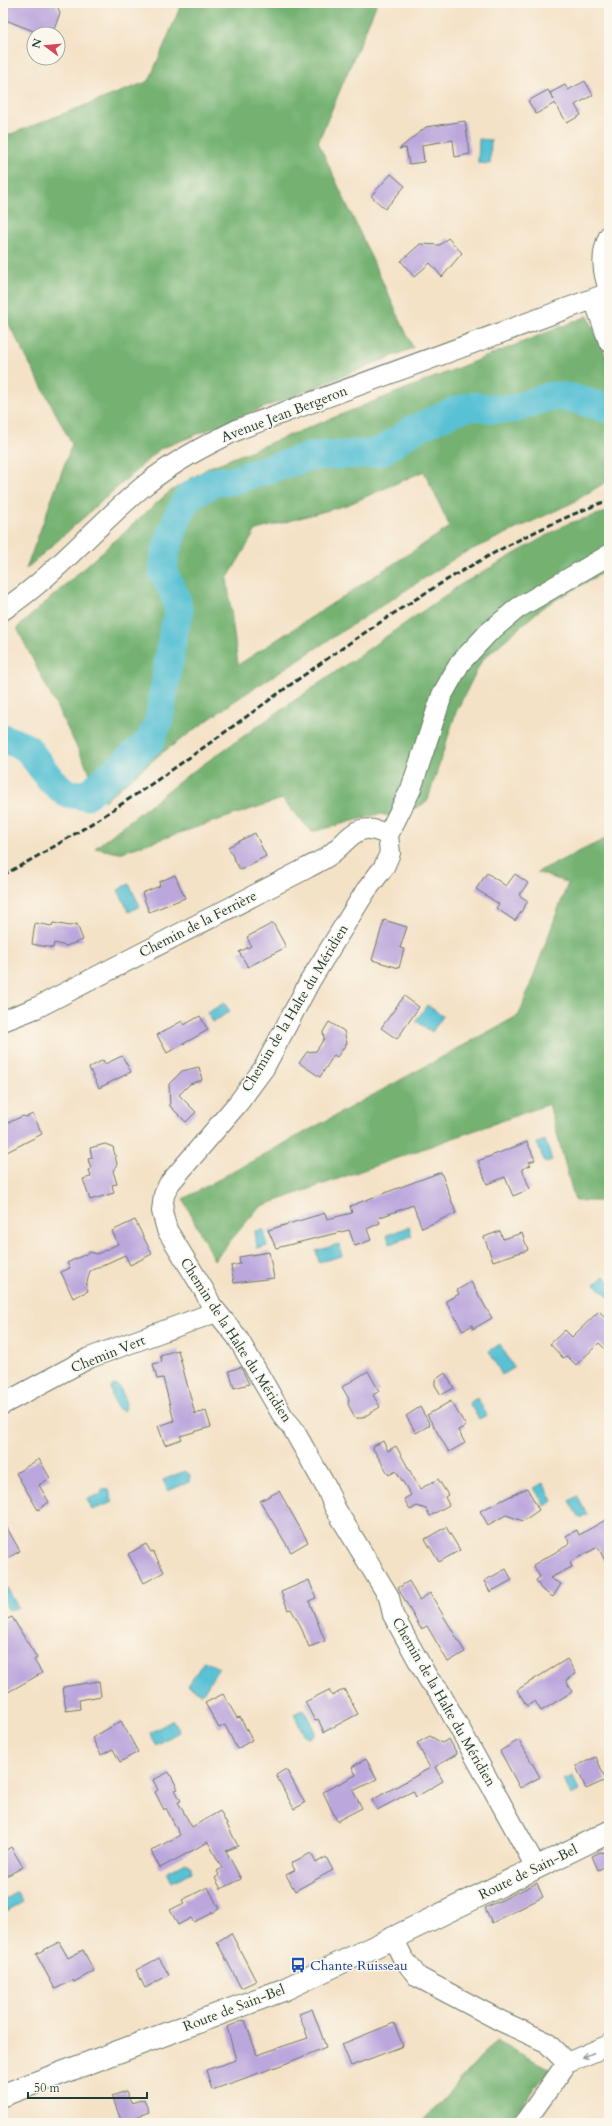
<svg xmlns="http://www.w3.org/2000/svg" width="612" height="2126" font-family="Cardo,serif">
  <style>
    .forest { fill: #75b272; stroke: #4a7853; fill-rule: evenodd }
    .water { fill: #58c1d4; stroke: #3c7f84 }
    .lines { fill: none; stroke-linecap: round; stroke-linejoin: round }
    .river { stroke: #58c1d4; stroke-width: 29 }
    .building { fill: #bca7dd }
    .minor-casing { stroke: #6a7767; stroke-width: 22 }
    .major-casing { stroke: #6a7767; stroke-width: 24 }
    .minor { stroke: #fff; stroke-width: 20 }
    .major { stroke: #fff; stroke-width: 22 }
    .rail { stroke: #1f3d34; stroke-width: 3; stroke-dasharray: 6 3; stroke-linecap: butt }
    .oneway { stroke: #8f9e9a }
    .labels { text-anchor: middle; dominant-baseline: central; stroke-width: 3; stroke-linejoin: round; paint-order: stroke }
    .street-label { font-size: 14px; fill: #1f3d34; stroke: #fbf7ec }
    .transit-label { font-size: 14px; fill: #164399; stroke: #fbf7ec; text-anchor: start }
  </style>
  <rect width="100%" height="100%" fill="#fbf7ec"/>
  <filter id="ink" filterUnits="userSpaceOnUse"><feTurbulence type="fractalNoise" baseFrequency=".025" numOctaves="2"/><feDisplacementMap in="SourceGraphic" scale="8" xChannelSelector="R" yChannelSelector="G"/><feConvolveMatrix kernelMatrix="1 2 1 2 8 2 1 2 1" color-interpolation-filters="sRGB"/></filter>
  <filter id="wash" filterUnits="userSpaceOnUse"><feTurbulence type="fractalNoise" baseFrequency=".012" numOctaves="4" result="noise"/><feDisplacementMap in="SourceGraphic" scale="16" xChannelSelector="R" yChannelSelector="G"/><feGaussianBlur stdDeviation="0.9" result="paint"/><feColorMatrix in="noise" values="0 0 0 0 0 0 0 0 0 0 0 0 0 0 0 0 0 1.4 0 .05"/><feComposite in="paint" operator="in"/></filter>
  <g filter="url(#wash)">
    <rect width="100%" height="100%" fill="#f4e2c7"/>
    <path class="forest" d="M182,3h195l-59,139 95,206 -253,101 -134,120 46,-125 -69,-131v-176l146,-56z
      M588,316l21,47v117l-37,23 -112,52 -224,145 -77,55 -55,46 -87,-173 152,-136 41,-25zM424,471l26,56 -212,138 -11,-86 29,-49 91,-25z
      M609,511v58l-66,38 -61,53 -26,52 -29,90 -29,15 -19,-3 -67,18 -30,-33 -163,54 -24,-5 93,-73 272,-190 107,-61z
      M605,839l4,2v360h-34l-26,-97 -290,103 -45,53 -31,-61 336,-184 49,-132 -31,-11z
      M496,2041l54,28 -42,54h-87z"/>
    <path class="water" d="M479,139l12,1 -1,24 -12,-1z
      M129,884l11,22 -11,6 -11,-22z
      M224,1003l6,8 -17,11 -6,-9z
      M427,1005l16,11 -11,16 -16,-11z
      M545,1140l7,20 -7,3 -8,-20z
      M409,1227l3,9 -22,8 -3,-9z
      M264,1230l3,16 -10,2 -2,-17z
      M339,1244l3,12 -23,6 -3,-11z
      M604,1276l5,5v17l-14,-14z
      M500,1344l14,24 -12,7 -13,-24z
      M113,1385l6,1 6,12 1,9 -3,4 -5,-2 -6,-11 -1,-10z
      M477,1398l10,17 -8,4 -10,-16z
      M185,1471l5,4 -1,7 -21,9 -5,-11z
      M543,1483l10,18 -8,5 -11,-18z
      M106,1489l3,2 4,11 -21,8 -5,-11 14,-5 1,-4z
      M577,1496l10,18 -8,4 -10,-17z
      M4,1583l14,24 -9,4 -6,-11z
      M204,1661l15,7 -17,26 -14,-8z
      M304,1709l11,23 -5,6 -5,-1 -11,-23z
      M173,1720l6,12 -23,13 -6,-12z
      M573,1776l6,15 -8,4 -7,-15z
      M186,1862l5,4v6l-19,10 -5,-10z
      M17,1892l6,10 -20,11v-13z"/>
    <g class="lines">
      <path class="river" d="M3,738l24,10 24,32 15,13 19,3 65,-55 9,-21 15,-91 5,-16 -3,-15 -13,-26 2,-19 13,-37 10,-19 26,-15 16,-1 81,-25 56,-2 15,-3 32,-22 43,-19 17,-4 21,3h18l38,-13 21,2 37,11"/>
    </g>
    <g id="blocks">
      <path class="building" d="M3,3h53l4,10 -7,19 -12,2 -38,-15z
        M585,81l8,14 -18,10 6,10 -14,8 -12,-20 -19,11 -8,-13 20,-11 6,10 -4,-7 15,-8 3,5z
        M465,121l5,33 -15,3 -2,-17 -31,5 2,17 -15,2 -3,-16 -7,1 27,-22z
        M391,174l14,12 -20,23 -14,-13z
        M448,238l14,15 -20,24 -12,-14 -16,14 -13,-16 19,-17 20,1z
        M255,833l11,23 -26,14 -12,-23z
        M487,873l19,13 9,-12 13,9 -9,12 9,6 -13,20 -19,-13 3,-4 -23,-15z
        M175,875l10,23 -36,14 -7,-19 18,-7 -1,-4z
        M384,920l23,7 -7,21 4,1 -5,19 -27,-8z
        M35,923l17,3 1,-3 17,3 7,-2 6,16 -17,6 -12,-3 -1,5 -21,-4z
        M273,923l13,24 -38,20 -9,-15 12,-6 -4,-9z
        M404,996l15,11 -22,32 -16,-11z
        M200,1016l8,14 -41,23 -10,-18 25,-14 2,4z
        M329,1022l15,9 3,12 -10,14 -3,-2 -14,22 -21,-14 8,-11 9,-1 8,-12 -1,-7z
        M122,1056l9,16 -32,16 -10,-20 14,-8 2,4z
        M199,1067l3,13 -12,4 -11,11 17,17 -10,10 -16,-16 -1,-22 13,-13z
        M33,1114l9,20 -39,20v-29l20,-9 3,1z
        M527,1142l8,18 -6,2 2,3 -9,4 8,20 -17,7 -8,-19 -18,7 -9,-23z
        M105,1144l8,3 4,17 -4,7 4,13 -5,1 2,8 -24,7 -7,-21 8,-2 -2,-7 2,-1 -3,-10 4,-1 -2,-10z
        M441,1172l15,41 -34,15 -9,-23 -35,13 2,5 -13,6 4,11 -16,6 -6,-16 -73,18 -8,-18 57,-17 2,6 25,-6 -2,-7z
        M135,1220l17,34 -22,11 -5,-10 -35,16 -4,15 2,5 -15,7 -12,-26 9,-4 -3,-5 23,-11 7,2 21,-10 -6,-13z
        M500,1231l3,8 19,-6 6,17 -35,11 -9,-24z
        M269,1252l5,26 -40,5 -3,-17 9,-2 -1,-7z
        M471,1282l21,36 -19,11 -1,-4 -9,6 -17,-30 13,-7 -2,-4z
        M599,1311l10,10v32l-10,-10 -23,22 -9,-9 -4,2 -13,-14 15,-14 7,7z
        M178,1350l17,64 11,-3 5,16 -31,9 2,3 -17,6 -7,-19 16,-5 -11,-43 -6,1 -4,-15 9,-2 -2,-7z
        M241,1367l8,17 -15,4 -5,-17z
        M368,1371l11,20 -6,4 7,12 -18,11h-7l-7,-14 1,-5 -7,-12z
        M445,1373l9,15 -13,7 -6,-10v-5z
        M451,1401l15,25 -8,4 7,13 -16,9 -22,-37z
        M420,1407l10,18 -14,8 -10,-17z
        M383,1441l5,10 8,-5 24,43 18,-10 10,16 -3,2 4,8 -19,11 -4,-7 -9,-3 -7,4 -6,-11 7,-4 -15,-24 -7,4 -17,-28z
        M39,1459l11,19 -11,7 10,17 -11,8 -22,-37z
        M527,1488l12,22 -16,11 -17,-6 -18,10 -8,-14z
        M279,1491l29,51 -17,10 -31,-51z
        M609,1518v51l-11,-22 -28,15 2,5 -22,11 11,6 -8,13 -12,-8 -5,-9 4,-3 -7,-12 37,-21 -4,-8 11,-6 2,5z
        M3,1521l17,30 -17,10z
        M446,1527l14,23 -21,12 -14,-23z
        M146,1544l5,8 2,-1 11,21 -20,11 -16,-29z
        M506,1569l6,11 -22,12 -6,-11z
        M309,1580l7,18 -7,3 16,40 -16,6 -9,-22 -9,-16 -3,1 -7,-18z
        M409,1581l10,19 11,-7 35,59 -17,10 -21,-36 -6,3 -23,-41z
        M12,1617l25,41 -3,2 8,13 -39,22v-74z
        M567,1659l9,15 -10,6 6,12 -31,19 -6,-10 -8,5 -10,-16z
        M99,1681l2,15 -22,4 1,9 -14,2 -3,-24z
        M344,1689l14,25 -34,18 -6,-13 -3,2 -10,-19 24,-12 3,6z
        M223,1694l14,24 3,-1 12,23 -15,9 -12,-24 -6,3 -14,-25z
        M121,1721l17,31 -18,10 -7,-13 -12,6 -9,-17z
        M430,1736l12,7 7,-4 8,15 -22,13 8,14 -27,16 -3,-6 -36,19 -5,-10 58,-32 -13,-25z
        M519,1740l21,37 -20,11 -20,-37z
        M596,1757l10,23 -20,9 -10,-23z
        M366,1759l11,20 -24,12 9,17 -25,13 -14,-29 33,-17 -4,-8z
        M286,1769l19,34 -11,6 -18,-34z
        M169,1772l9,17 -3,1 6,11 -3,1 14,25 28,-16 18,35 -12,5 15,28 -20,10 -6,-11 4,-3 -2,-4 5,-3 -14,-26 -48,26 -9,-17 29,-16 -14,-27 -2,2 -9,-18 3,-2 -5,-10z
        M11,1847l12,20 -20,11v-26z
        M600,1852l9,1v12l-11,5 -6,-14z
        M311,1853l5,10 10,-6 7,13 -38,21 -9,-16 9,-5 -4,-7z
        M537,1883l6,14 -51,26 -7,-15z
        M208,1887l11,22 -25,13 -3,-4 -13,7 -8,-15 14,-7 -2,-3z
        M231,1933l25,48 -15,7 -24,-46z
        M59,1942l9,16 15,-8 11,21 -20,11 -1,-2 -18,9 -19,-35z
        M159,1958l10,17 -24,13 -9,-18z
        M312,2009l14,38 -39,16 -75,27 -6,-20 30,-10 -9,-33 18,-7 12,35 51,-17 -9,-24z
        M394,2023l9,23 -52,20 -9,-22z
        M126,2091l5,12 13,-4 5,13 -16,6 2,5h-13l-10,-27z"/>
    </g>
  </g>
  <g filter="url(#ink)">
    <use href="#blocks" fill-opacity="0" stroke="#6a7767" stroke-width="1"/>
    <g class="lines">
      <g class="minor-casing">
        <path id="minor" d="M609,236c-8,19 -7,34 0,53
          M594,299l15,43
          M3,610c53,-35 93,-85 142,-125 28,-23 61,-40 94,-56l370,-136
          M3,1021l33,-13 271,-140c8,-5 17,-8 24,-14 22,-18 26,-34 57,-19
          M3,1404l86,-46 127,-46
          M536,1867l-97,-176 -10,-11 -36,-65 -4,-18 -54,-89 -8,-19 -35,-62 -8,-9 -47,-81 -26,-32 -6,-13 -38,-62 -5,-19 2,-16 5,-11 70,-82 25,-34 46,-87 55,-89 19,-25 6,-14 -2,-18 23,-46 31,-94 18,-32 28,-30 30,-25 91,-53
          M393,1938l10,20 15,19 83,44 45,21 21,21 -43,60
          M567,2063l42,-18"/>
      </g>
      <g class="major-casing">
        <path id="major" d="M3,2095l280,-105 110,-52 216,-106"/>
      </g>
      <use href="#minor" class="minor"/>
      <use href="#major" class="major"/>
      <path class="rail" d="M3,875c211,-111 380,-290 606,-375"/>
    </g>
    <defs><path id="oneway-shaft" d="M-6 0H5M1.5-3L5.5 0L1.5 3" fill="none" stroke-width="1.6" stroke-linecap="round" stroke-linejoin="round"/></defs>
    <use class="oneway" href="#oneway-shaft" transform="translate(588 2055) rotate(157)"/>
  </g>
  <defs>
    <g id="bus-bare" transform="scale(1.2)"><path d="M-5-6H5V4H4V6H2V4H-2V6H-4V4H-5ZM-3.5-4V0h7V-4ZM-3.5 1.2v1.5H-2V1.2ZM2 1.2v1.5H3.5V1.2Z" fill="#1a4fb4" stroke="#fbf7ec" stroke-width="2.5" paint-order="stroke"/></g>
  </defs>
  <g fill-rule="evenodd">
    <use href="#bus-bare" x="298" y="1965"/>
  </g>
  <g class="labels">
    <g class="street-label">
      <text transform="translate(284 414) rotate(-21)">Avenue Jean Bergeron</text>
      <text transform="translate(198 924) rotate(-27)">Chemin de la Ferrière</text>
      <text transform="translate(295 1008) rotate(-59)">Chemin de la Halte du Méridien</text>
      <text transform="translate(236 1340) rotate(57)">Chemin de la Halte du Méridien</text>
      <text transform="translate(108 1354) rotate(-22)">Chemin Vert</text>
      <text transform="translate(444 1702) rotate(60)">Chemin de la Halte du Méridien</text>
      <text transform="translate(528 1872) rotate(-26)">Route de Sain-Bel</text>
      <text transform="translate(234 2008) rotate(-21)">Route de Sain-Bel</text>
    </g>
    <g class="transit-label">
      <text x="310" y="1965">Chante Ruisseau</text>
    </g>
  </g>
  <rect width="612" height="2126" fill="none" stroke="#fbf7ec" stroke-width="16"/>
  <g transform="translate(46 46) rotate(286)"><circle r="19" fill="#fbf7ec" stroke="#a3ada2"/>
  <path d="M0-3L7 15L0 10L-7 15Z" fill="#d1495b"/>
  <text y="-6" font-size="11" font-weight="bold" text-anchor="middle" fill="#1f3d34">N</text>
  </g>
  <path d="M28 2092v6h119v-6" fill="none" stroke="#1f3d34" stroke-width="2"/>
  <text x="34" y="2092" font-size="12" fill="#1f3d34" stroke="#fbf7ec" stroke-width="3" paint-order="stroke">50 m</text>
</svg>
